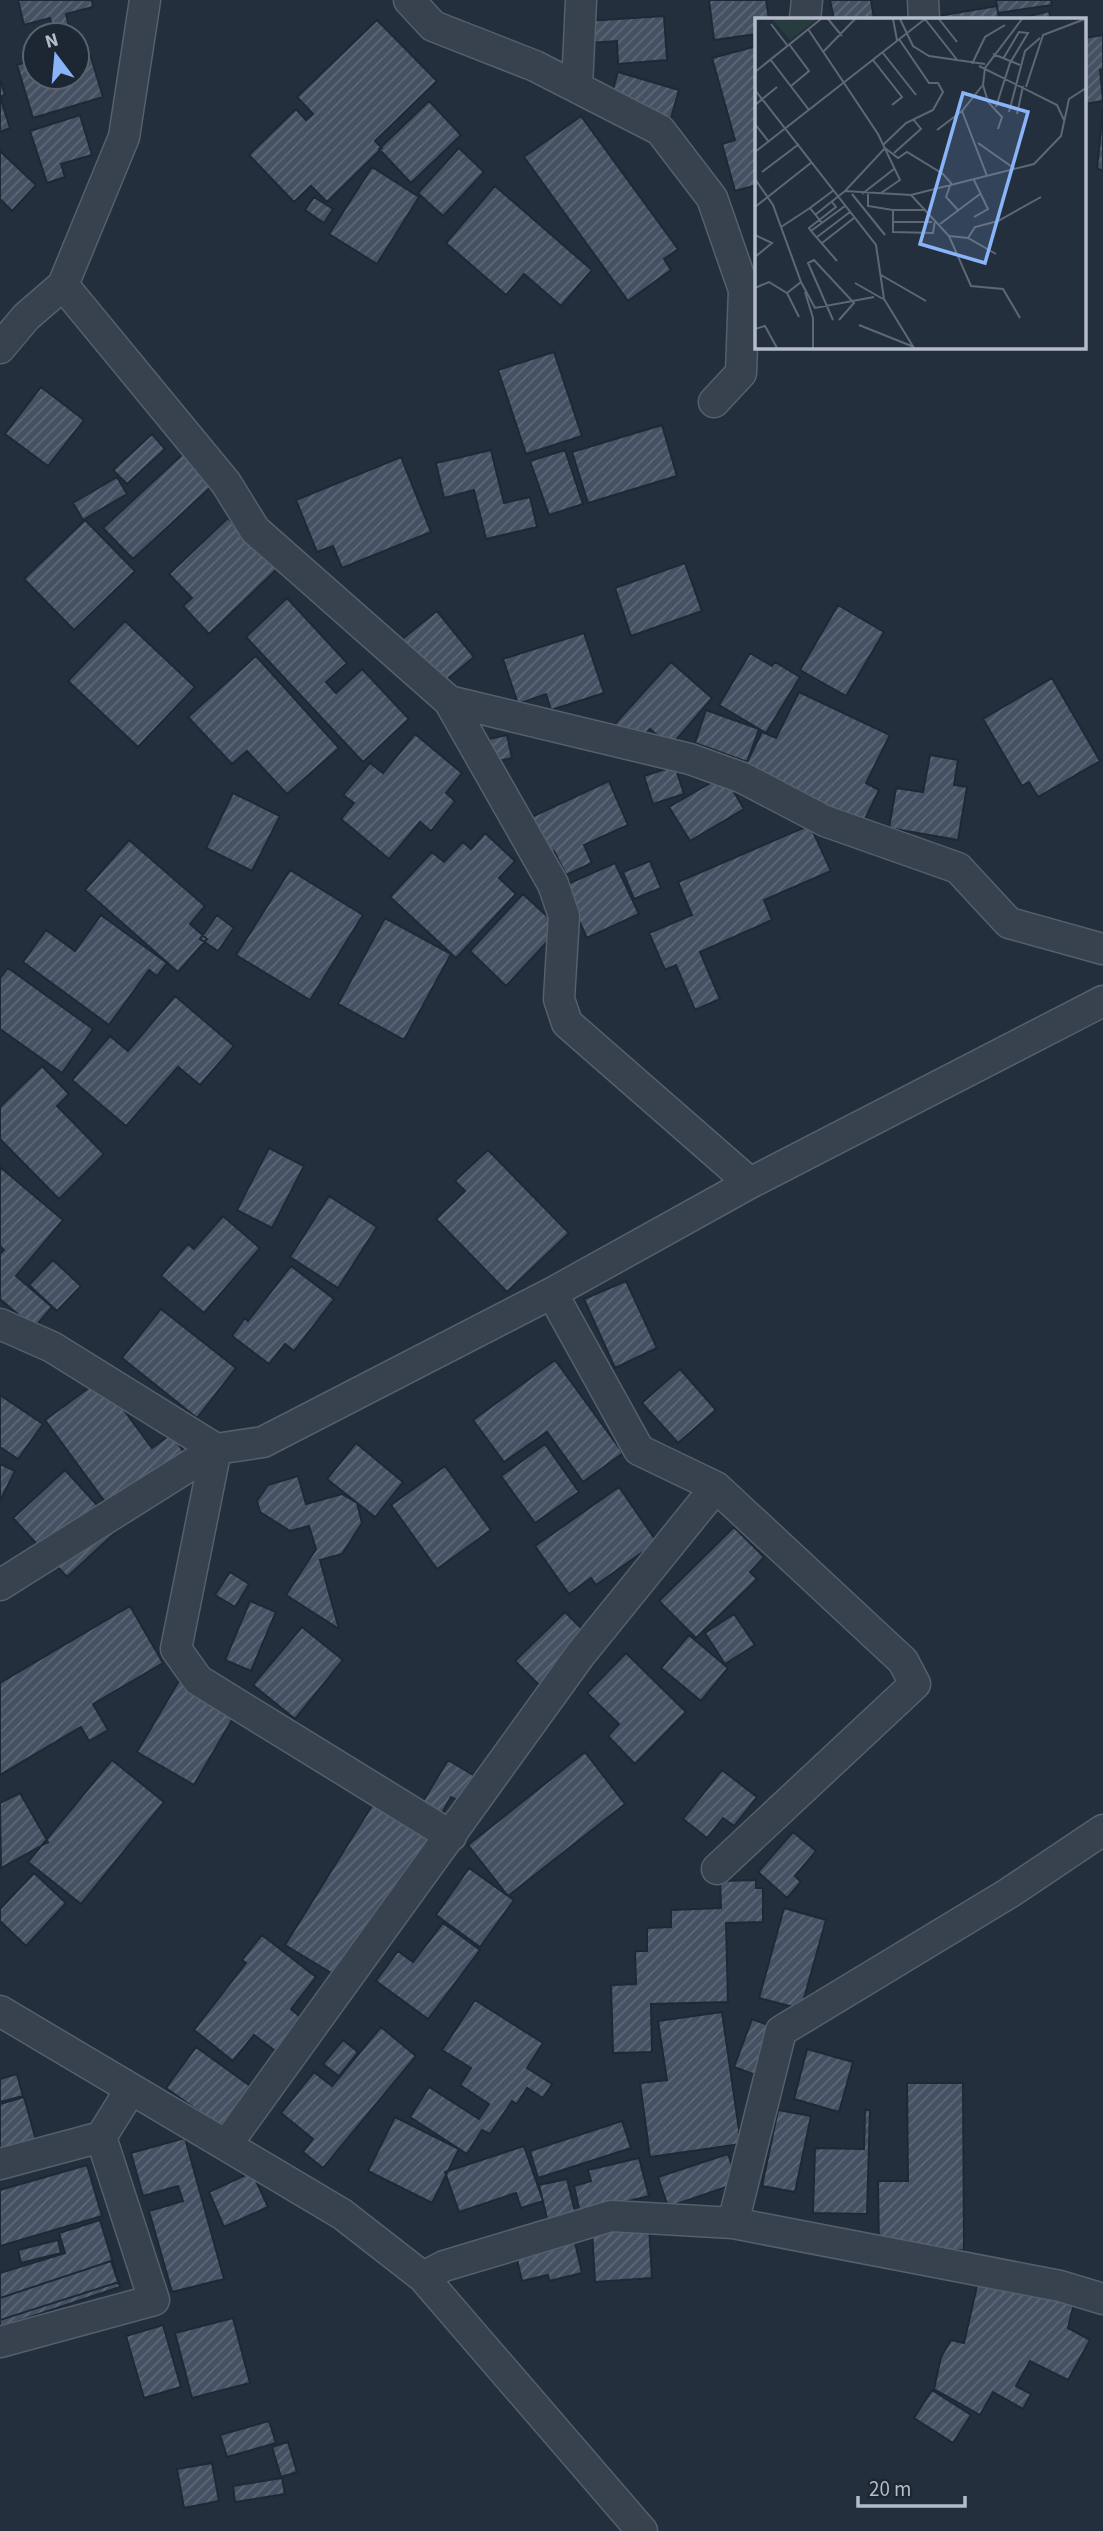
<svg xmlns="http://www.w3.org/2000/svg" width="1103" height="2531" font-family="'Source Sans 3',sans-serif">
  <style>
    .building { fill: url(#building-hatch); stroke: #1f2835; stroke-width: 2 }
    .lines { fill: none; stroke-linecap: round; stroke-linejoin: round }
    .minor-casing { stroke: #565f6c; stroke-width: 33 }
    .minor { stroke: #38414e; stroke-width: 30 }
    .inset-road { fill: none; stroke: #5e6776; stroke-width: 2 }
    .view { fill: #8ab4f8; fill-opacity: 0.15; stroke: #8ab4f8; stroke-width: 3.5 }
    .inset-edge { fill: none; stroke: #b4bcc9; stroke-width: 3.5 }
  </style>
  <defs>
    <pattern id="building-hatch" width="6" height="6" patternUnits="userSpaceOnUse" patternTransform="scale(1.75)"><rect width="6" height="6" fill="#455162"/><path d="M-1 1l2-2M0 6l6-6M5 7l2-2" fill="none" stroke="#5d6877"/></pattern>
  </defs>
  <rect width="100%" height="100%" fill="#242f3e"/>
  <path class="building" d="M18,0h74l1,7 -27,7 4,17 -16,4 -4,-17 -26,7z
    M709,0h57l3,19h-12v15l-43,6z
    M830,0h41l3,19h-40z
    M996,0h55l1,5 -54,8z
    M997,6l2,13h-67v-2z
    M1049,11l2,8h-32z
    M664,16l3,44 -49,4 -1,-23 -29,2 -1,-22z
    M377,20l60,61 -62,60 7,7 -55,54 -16,-16 -17,16 -45,-47 47,-46 10,11 7,-6 -16,-17z
    M1103,35v34l-3,1 3,31 -19,3v-66z
    M87,44l16,53 -70,21 -16,-53 18,-6v18h42v-30z
    M757,46v139l-22,6 -13,-47 13,-4 -23,-82z
    M618,72l61,18 -8,28 -61,-18z
    M0,79l5,16 -5,2 10,31 -10,4z
    M429,101l32,34 -50,48 -32,-34z
    M1103,109v61l-6,-1z
    M80,115l12,40 -31,9 4,13 -18,6 -17,-52z
    M581,116l97,133 -14,10 7,11 -43,31 -104,-144z
    M459,148l25,24 -41,44 -25,-23z
    M0,151l36,34 -24,26 -12,-12z
    M372,167l47,30 -42,67 -48,-30z
    M495,186l97,84 -31,36 -37,-32 -18,21 -60,-52z
    M314,197l19,12 -9,14 -19,-13z
    M554,352l28,84 -56,18 -28,-84z
    M41,387l43,33 -36,46 -43,-32z
    M662,425l15,51 -89,27 -16,-51z
    M152,434l13,15 -38,35 -14,-14z
    M491,450l13,53 26,-6 7,30 -51,12 -12,-49 -30,8 -8,-35z
    M565,450l18,54 -34,11 -19,-54z
    M184,453l30,31 -81,75 -30,-31z
    M401,457l30,75 -89,36 -9,-22 -16,6 -21,-52z
    M117,477l10,17 -44,26 -10,-17z
    M228,518l49,51 -68,65 -26,-28 9,-8 -23,-24z
    M85,520l50,51 -61,59 -50,-51z
    M685,563l17,48 -71,25 -16,-48z
    M287,598l60,65 -21,19 10,11 26,-24 47,50 -46,43 -117,-125z
    M838,605l46,27 -38,64 -46,-26z
    M437,611l37,46 -35,29 -38,-46z
    M125,621l70,66 -57,60 -70,-66z
    M584,633l20,60 -53,17 -5,-16 -28,10 -15,-45z
    M750,653l22,13 3,-4 25,15 -34,56 -47,-28z
    M256,656l83,92 -52,46 -40,-43 -15,13 -44,-47z
    M671,662l41,36 -42,49 -20,-18 -14,16 -22,-20z
    M1052,678l48,83 -62,36 -9,-15 -7,4 -39,-67z
    M799,692l91,43 -24,48 13,7 -17,35 -118,-57 18,-36 14,6z
    M706,710l53,19 -12,33 -52,-19z
    M415,734l47,39 -16,20 9,8 -24,30 -11,-9 -31,37 -48,-40 13,-16 -11,-8 27,-32 13,10z
    M507,735l5,23 -23,5 -5,-23z
    M930,755l28,5 -4,25 13,2 -9,53 -69,-12 7,-40 27,4z
    M675,766l9,28 -31,10 -9,-28z
    M724,775l20,34 -54,32 -21,-34z
    M609,781l19,44 -44,20 8,18 -26,12 -12,-24 -12,6 -17,-37z
    M233,793l47,23 -28,55 -46,-23z
    M810,825l21,46 -67,29 8,20 -72,32 20,47 -25,11 -19,-45 -11,5 -16,-37 43,-18 -14,-33z
    M485,833l30,28 -16,17 17,16 -60,64 -66,-61 42,-45 12,10 19,-20 8,7z
    M129,840l76,66 -15,18 17,15 -29,33 -93,-82z
    M650,861l11,27 -27,11 -11,-27z
    M615,863l24,51 -52,24 -24,-52z
    M290,870l73,45 -53,85 -74,-45z
    M523,894l37,34 -54,58 -36,-35z
    M101,915l66,48 -10,13 -8,-6 -40,55 -86,-63 23,-32 29,21z
    M217,915l17,13 -16,23 -18,-12z
    M385,918l66,36 -47,86 -66,-36z
    M8,968l85,61 -31,44 -62,-44v-51z
    M175,996l59,50 -34,39 -22,-18 -52,59 -54,-46 38,-44 18,15z
    M42,1066l27,28 -12,12 47,48 -45,45 -59,-60v-32z
    M269,1148l35,18 -32,62 -35,-18z
    M488,1150l81,83 -62,59 -71,-73 29,-28 -10,-10z
    M0,1167l63,53 -47,56 36,31 -18,21 -34,-29v-45l4,-4 -4,-4z
    M329,1196l48,31 -39,61 -48,-31z
    M223,1216l37,32 -56,65 -43,-37 27,-32 6,5z
    M53,1260l28,26 -24,25 -28,-26z
    M291,1266l43,33 -40,52 -9,-7 -16,20 -37,-28 13,-18 3,3z
    M626,1281l31,67 -42,20 -31,-69z
    M161,1309l75,59 -39,50 -75,-60z
    M555,1360l68,93 -40,29 -36,-50 -43,30 -31,-42z
    M680,1369l36,41 -38,33 -36,-40z
    M101,1379l51,69 19,-14 15,21 -75,55 -66,-90z
    M0,1395l43,29 -25,35 -18,-12z
    M356,1443l47,39 -28,35 -48,-38z
    M545,1444l34,48 -44,31 -34,-47z
    M0,1464l15,7 -15,30z
    M445,1466l46,64 -54,39 -46,-64z
    M65,1470l54,59 -52,48 -54,-59z
    M298,1476l8,28 36,-10 15,9 5,20 -20,31 -22,6 19,69 -53,-34 30,-46 -7,-23 -19,5 -30,-19 -3,-11 11,-16z
    M619,1487l38,55 -61,43 -5,-7 -22,16 -34,-48z
    M734,1527l30,30 -14,15 7,7 -61,59 -37,-37z
    M230,1572l19,12 -14,23 -20,-12z
    M250,1601l26,11 -25,59 -26,-11z
    M130,1606l33,57 -70,41 15,26 -19,11 -8,-14 -81,48v-92z
    M565,1612l23,23 -49,50 -24,-24z
    M734,1614l21,31 -30,19 -20,-31z
    M302,1627l41,33 -48,59 -42,-34z
    M689,1635l39,33 -27,33 -40,-33z
    M626,1653l60,59 -51,52 -27,-28 11,-12 -32,-31z
    M183,1674l56,34 -45,77 -57,-33z
    M585,1752l40,52 -117,92 -40,-51z
    M112,1760l52,42 -83,102 -53,-42z
    M448,1760l30,18 -15,25 -12,-6 -13,23 -19,-12z
    M722,1770l35,27 -23,29 -11,-8 -16,20 -24,-19z
    M20,1793l28,49 -47,26 -1,-65z
    M373,1804l64,39 -31,49 -11,-6 -57,91 -53,-32z
    M793,1832l23,19 -21,25 6,6 -14,16 -29,-26z
    M469,1868l45,32 -34,47 -44,-32z
    M34,1873l32,30 -40,43 -26,-25v-12z
    M756,1880v8h7v34l-37,1 2,79 -77,2 1,48 -39,1 -2,-68 25,-1 -1,-33h12v-23l24,-1v-17l50,-2 -1,-27z
    M784,1908l42,12 -25,89 -42,-11z
    M443,1923l37,27 -52,69 -52,-38 22,-30 15,11z
    M262,1935l54,42 -25,32 13,11 -26,33 -24,-18 -21,26 -39,-31 52,-67 -4,-3z
    M475,2000l68,43 -16,25 25,16 -9,14 -16,-10 -10,16 -5,-3 -22,33 -8,-4 -15,24 -57,-37 19,-30 50,32 10,-15 -29,-19 11,-17 -29,-18z
    M722,2012l19,132 -91,13 -10,-74 27,-3 -9,-59z
    M752,2019l27,10 -18,48 -27,-10z
    M381,2027l35,29 -93,112 -20,-16 10,-13 -32,-26 33,-41 18,14z
    M343,2040l15,12 -19,24 -16,-12z
    M196,2047l57,41 -29,41 -58,-41z
    M807,2049l46,13 -14,50 -45,-13z
    M17,2074l6,22 -23,6v-23z
    M907,2083h56l1,167 -85,1 -1,-70h30z
    M24,2097l12,43 -36,10v-46z
    M778,2110l33,6 -16,76 -33,-6z
    M865,2110h5l-3,104 -54,-1 2,-65 49,1z
    M395,2117l64,32 -27,54 -64,-32z
    M622,2121l9,27 -93,30 -8,-27z
    M185,2138l39,141 -52,13 -23,-81 34,-10 -5,-15 -35,10 -12,-43z
    M524,2146l19,55 -22,7 -5,-15 -57,19 -14,-40z
    M728,2154l10,29 -70,24 -10,-30z
    M639,2158l10,38 -69,17 -6,-27 17,-5 -3,-11z
    M87,2165l15,51 -102,30v-56z
    M252,2172l16,35 -44,20 -15,-35z
    M567,2179l9,37 -28,7 -9,-38z
    M100,2220l19,62 -119,38v-47l65,-20 -6,-20z
    M649,2226l3,52 -57,4 -3,-52z
    M574,2238l8,35 -33,8 -1,-6 -26,6 -7,-30z
    M58,2240l3,13 -40,10 -3,-13z
    M111,2261l9,26 -120,40v-29z
    M979,2277l96,22 -7,29 22,12 -22,40 -38,-19 -14,25 15,8 -8,15 -30,-17 -13,23 -46,-26 7,-32 10,-17 13,3z
    M233,2318l17,65 -58,15 -17,-65z
    M163,2325l18,62 -37,11 -18,-62z
    M932,2390l39,25 -18,28 -39,-25z
    M269,2421l7,22 -49,14 -7,-22z
    M288,2442l9,30 -16,5 -9,-30z
    M212,2463l7,38 -35,7 -7,-39z
    M282,2478l3,16 -50,8 -2,-16z"/>
  <g class="lines">
    <g class="minor-casing">
      <path id="minor" d="M409,0l24,26 102,40 125,64 52,68 32,92 -3,83 -27,29
        M923,0l1,19
        M805,19l2,-19
        M577,87l4,-87
        M63,285l163,198 29,47 194,171 104,183 11,32 -5,83 8,24 183,160
        M0,348l26,-31 37,-32 61,-148 21,-137
        M449,701l241,58 53,19 82,43 133,47 51,55 94,26
        M552,1293l87,157 77,37 187,174 12,23 -198,185
        M0,1324l52,23 164,102 -40,200 22,31 253,156
        M0,1585l216,-136 47,-7 289,-149 198,-110 353,-182
        M0,2011l342,203 81,63 219,254
        M227,2144l353,-489 136,-168
        M0,2164l101,-27
        M733,2223l48,-192 228,-138 94,-63
        M423,2277l21,-11 167,-50 122,7 327,63 43,13
        M0,2342l154,-42 -53,-163 30,-48"/>
    </g>
    <use href="#minor" class="minor"/>
  </g>
  <g transform="translate(755 18)">
    <rect width="331" height="331" fill="#242f3e"/>
    <path d="M17,1h45l-27,21z" fill="#263c3f"/>
    <path class="inset-road" d="M73,1l14,17M138,1l4,21M145,1l13,27 16,10 56,8M170,1l33,42M184,1l18,23M16,6l16,21M53,11l70,105 22,46 -19,13M34,26l20,27 -18,15M69,33l31,-32M128,35l33,42M238,36l27,11M15,41l39,51M118,42l29,37 -10,8M217,46l13,-27 20,-12M224,48l78,39 7,15M0,54l66,-53M271,69l17,-52 42,-16M0,72l121,155 8,54 30,49M0,87l22,-18M241,89l14,-44 18,-30 -9,-1 -16,27M207,93l25,65M254,94l16,-61 15,-13M262,96l6,-28M0,106l14,18M243,111l4,-12 -14,-15 -5,-17 2,-17 37,-49M182,112l25,-19 20,-25M223,125l37,26M128,127l23,-22 27,-13 10,-18 -5,-9h-9l-30,-44M0,134l170,-133M139,135l27,-24 -8,-10M7,154l37,-28M0,161l18,26 28,77 -14,11 -18,-11 -14,6M219,162l14,29 -14,8M90,173l40,-43 13,10 9,-6 36,22 8,9 -5,14 12,13M97,176l33,41M107,176l32,-25M113,176v12l25,4v22l40,1 2,-13M156,177l38,41 22,50 32,3 17,29M0,189l57,-45M138,192h33M60,197l30,-24 66,4 123,-31 27,-28 8,-37 17,-11M138,204h39M67,205l-12,-15 24,-18M185,206l40,-30M26,209l29,-19M56,213l-2,-3 27,-21 -4,-5M0,217l17,8 -17,14M194,218l19,2 28,16M62,219l33,-25M213,220l7,-11 23,-6 43,-24M67,225l32,-25M82,243l-26,-30 34,-25M126,257l45,26M46,264l14,26 59,-11M100,265l28,16M50,274l8,26v30M32,275l12,24M78,302l-25,-57 6,-3 40,43 -15,17M104,307l55,22M0,311l10,-3 12,22"/>
    <path class="view" d="M208,75l65,19 -43,151 -65,-19z"/>
    <rect width="331" height="331" class="inset-edge"/>
  </g>
  <g transform="translate(56 56) rotate(344)"><circle r="33" fill="#1d2633" stroke="#59626f" stroke-width="2"/>
  <path d="M0-5L12 26L0 18L-12 26Z" fill="#8ab4f8"/>
  <text y="-10" font-size="19" font-weight="bold" text-anchor="middle" fill="#b4bcc9">N</text>
  </g>
  <path d="M858 2496v10h107v-10" fill="none" stroke="#b4bcc9" stroke-width="3.5"/>
  <text x="869" y="2496" font-size="21" fill="#b4bcc9" stroke="#1d2633" stroke-width="5" paint-order="stroke">20 m</text>
</svg>
